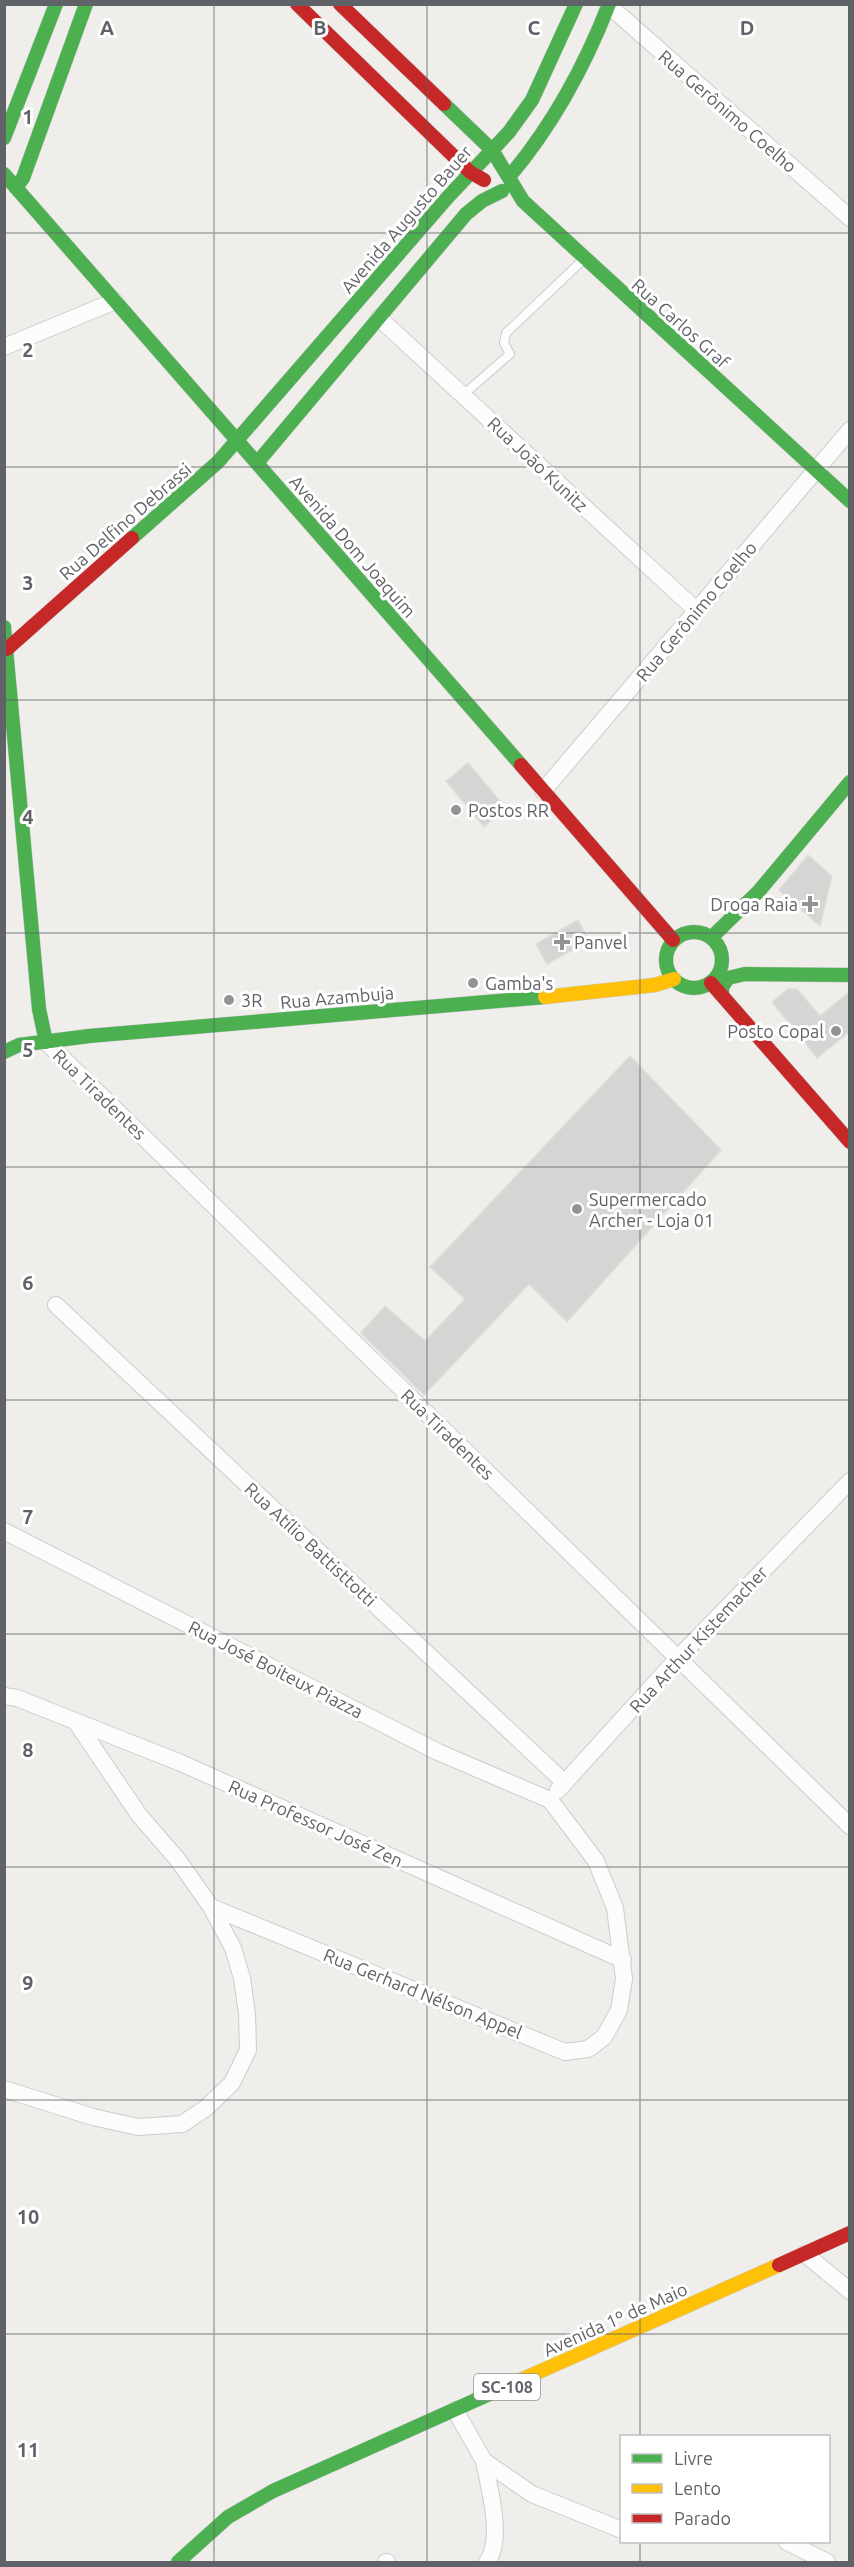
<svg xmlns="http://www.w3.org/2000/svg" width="854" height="2567" font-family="Ubuntu,sans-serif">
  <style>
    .building { fill: #d6d5d3; stroke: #deddd9; stroke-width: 1.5 }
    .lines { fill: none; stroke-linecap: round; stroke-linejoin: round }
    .lane-casing { stroke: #cbcccc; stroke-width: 10 }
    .street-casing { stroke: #cbcccc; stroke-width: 18 }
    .fast-casing { stroke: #cacacb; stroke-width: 15 }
    .slow-casing { stroke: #cacacb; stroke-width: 15 }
    .jam-casing { stroke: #cacacb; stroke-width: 15 }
    .lane { stroke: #fdfcfc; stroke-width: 8 }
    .street { stroke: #fdfcfc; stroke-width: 16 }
    .fast { stroke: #4caf50; stroke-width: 14 }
    .slow { stroke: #ffc107; stroke-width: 14 }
    .jam { stroke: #c62828; stroke-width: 14 }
    .grid { fill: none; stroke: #5f6368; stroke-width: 1.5; stroke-opacity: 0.55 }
    .poi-dot { fill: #919496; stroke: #fff; stroke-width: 2 }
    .labels { text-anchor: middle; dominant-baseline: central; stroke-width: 6; stroke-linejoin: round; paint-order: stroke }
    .shield { fill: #fff; stroke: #8f9295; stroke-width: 1.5 }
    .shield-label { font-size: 16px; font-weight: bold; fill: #5f6368 }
    .street-label { font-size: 18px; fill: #5f6368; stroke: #fff }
    .poi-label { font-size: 18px; fill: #5f6368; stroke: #fff; text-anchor: start }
    .grid-label { font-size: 20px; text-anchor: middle; font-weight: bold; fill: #5f6368; stroke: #fff; stroke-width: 6; stroke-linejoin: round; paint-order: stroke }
  </style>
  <rect width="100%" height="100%" fill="#efeeea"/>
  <path class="building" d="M468,763l38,45 -22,19 -38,-46z
    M808,855l24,21 -12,50 -41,-36z
    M578,920l11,21 -42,23 -11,-20z
    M788,989h9l23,27 29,-24v40l-32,26 -45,-56z
    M630,1056l91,94 -154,172 -38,-38 -105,111 -63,-62 24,-27 40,35 40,-42 -35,-32z"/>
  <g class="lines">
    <g class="lane-casing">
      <path id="lane" d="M463,395l47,-41 -6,-11 2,-10 78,-74"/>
    </g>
    <g class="street-casing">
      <path id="street" d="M607,4l243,214
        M379,318l317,292
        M4,347l111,-46
        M543,791l307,-361
        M46,1042l804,784
        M56,1305l509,478
        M4,1531l434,221 112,48
        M4,1696l13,2 164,65 442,197
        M76,1722l63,93 39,45 33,47 354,145 23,-3 16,-12 15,-27 5,-31 -9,-71 -19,-47 -46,-61
        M558,1790l119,-131 173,-178
        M4,2089l89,28 45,10 44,-3 24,-16 26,-25 16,-33 -1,-36 -5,-36 -9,-30 -22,-41
        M805,2254l45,37
        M455,2410l29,51 48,33 90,36
        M484,2461c5,27 20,78 3,101
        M787,2542l40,20
        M386,2562h1"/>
    </g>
    <g class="fast-casing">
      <path id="fast" d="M444,104l48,46 31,51 327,300
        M4,138l52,-134
        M4,174l517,591
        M509,177c44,-52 75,-109 100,-173
        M16,188l7,-10 63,-174
        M257,463l209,-249 16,-13 20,-10
        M132,538l86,-76 229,-264 62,-66 23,-32 44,-96
        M4,627l35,382 7,33
        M666 960a28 28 0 1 1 56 0a28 28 0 1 1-56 0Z
        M712,937l47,-46 91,-109
        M722,995v-8l6,-9 17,-4 105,1
        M4,1052l15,-7 70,-9 456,-39
        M178,2562l50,-45 45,-26 223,-100"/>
    </g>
    <g class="slow-casing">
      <path id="slow" d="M545,997l110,-12 19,-6
        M496,2391l283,-126"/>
    </g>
    <g class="jam-casing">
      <path id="jam" d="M297,4l173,168 14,8
        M340,4l104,100
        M7,649l125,-111
        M521,765l152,175
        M711,983l139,159
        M779,2265l71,-32"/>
    </g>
    <use href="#lane" class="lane"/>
    <use href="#street" class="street"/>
    <use href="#fast" class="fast"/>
    <use href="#slow" class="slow"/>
    <use href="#jam" class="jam"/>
  </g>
  <path class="grid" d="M214,4v2558M427,4v2558M640,4v2432M4,233h846M4,467h846M4,700h846M4,933h846M4,1167h846M4,1400h846M4,1634h846M4,1867h846M4,2100h846M4,2334h846M640,2542v20"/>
  <g class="poi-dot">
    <circle cx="456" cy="810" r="6"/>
    <path d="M807 895h6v6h6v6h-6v6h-6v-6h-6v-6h6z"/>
    <path d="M559 933h6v6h6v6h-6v6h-6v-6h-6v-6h6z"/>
    <circle cx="473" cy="983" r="6"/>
    <circle cx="229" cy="1000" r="6"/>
    <circle cx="836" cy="1031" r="6"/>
    <circle cx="577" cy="1209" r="6"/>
  </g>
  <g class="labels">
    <rect class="shield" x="474" y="2374" width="66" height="26" rx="4.5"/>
    <g class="shield-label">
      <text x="507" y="2387">SC-108</text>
    </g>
    <g class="street-label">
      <text transform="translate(728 111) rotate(41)">Rua Gerônimo Coelho</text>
      <text transform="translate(406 219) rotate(-49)">Avenida Augusto Bauer</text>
      <text transform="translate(681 323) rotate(42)">Rua Carlos Graf</text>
      <text transform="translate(538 464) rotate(43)">Rua João Kunitz</text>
      <text transform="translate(125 521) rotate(-41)">Rua Delfino Debrassi</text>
      <text transform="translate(353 546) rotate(49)">Avenida Dom Joaquim</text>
      <text transform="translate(696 611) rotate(-50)">Rua Gerônimo Coelho</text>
      <text transform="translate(337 997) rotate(-5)">Rua Azambuja</text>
      <text transform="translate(100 1094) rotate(44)">Rua Tiradentes</text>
      <text transform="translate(448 1434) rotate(44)">Rua Tiradentes</text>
      <text transform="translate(311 1544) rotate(43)">Rua Atílio Battisttotti</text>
      <text transform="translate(698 1639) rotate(-47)">Rua Arthur Kistemacher</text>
      <text transform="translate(276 1669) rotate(27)">Rua José Boiteux Piazza</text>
      <text transform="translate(316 1823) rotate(24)">Rua Professor José Zen</text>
      <text transform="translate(423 1993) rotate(22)">Rua Gerhard Nélson Appel</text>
      <text transform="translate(615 2319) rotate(-24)">Avenida 1º de Maio</text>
    </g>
    <g class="poi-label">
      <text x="468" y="810">Postos RR</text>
      <text x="798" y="904" text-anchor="end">Droga Raia</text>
      <text x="574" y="942">Panvel</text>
      <text x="485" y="983">Gamba's</text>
      <text x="241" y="1000">3R</text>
      <text x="824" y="1031" text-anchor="end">Posto Copal</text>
      <text x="589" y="1199">Supermercado<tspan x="589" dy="21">Archer - Loja 01</tspan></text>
    </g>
  </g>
  <g class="grid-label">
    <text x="107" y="35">A</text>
    <text x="320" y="35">B</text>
    <text x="534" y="35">C</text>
    <text x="747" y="35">D</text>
    <text x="28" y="124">1</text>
    <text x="28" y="357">2</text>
    <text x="28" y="590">3</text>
    <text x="28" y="824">4</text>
    <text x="28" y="1057">5</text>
    <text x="28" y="1290">6</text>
    <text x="28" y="1524">7</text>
    <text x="28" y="1757">8</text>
    <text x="28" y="1990">9</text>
    <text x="28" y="2224">10</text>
    <text x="28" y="2457">11</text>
  </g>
  <rect width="854" height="2567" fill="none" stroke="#5f6368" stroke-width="12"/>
  <rect x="620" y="2435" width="210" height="108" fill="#ffffff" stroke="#bfc1c3" stroke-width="1.5"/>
  <rect x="632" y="2454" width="30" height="9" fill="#4caf50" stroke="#bfc1c3" stroke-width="1.5"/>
  <text x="674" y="2465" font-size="18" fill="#5f6368">Livre</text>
  <rect x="632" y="2484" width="30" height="9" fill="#ffc107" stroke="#bfc1c3" stroke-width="1.5"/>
  <text x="674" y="2495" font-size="18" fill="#5f6368">Lento</text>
  <rect x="632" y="2514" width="30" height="9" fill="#c62828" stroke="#bfc1c3" stroke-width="1.5"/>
  <text x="674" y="2525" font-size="18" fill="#5f6368">Parado</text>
</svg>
